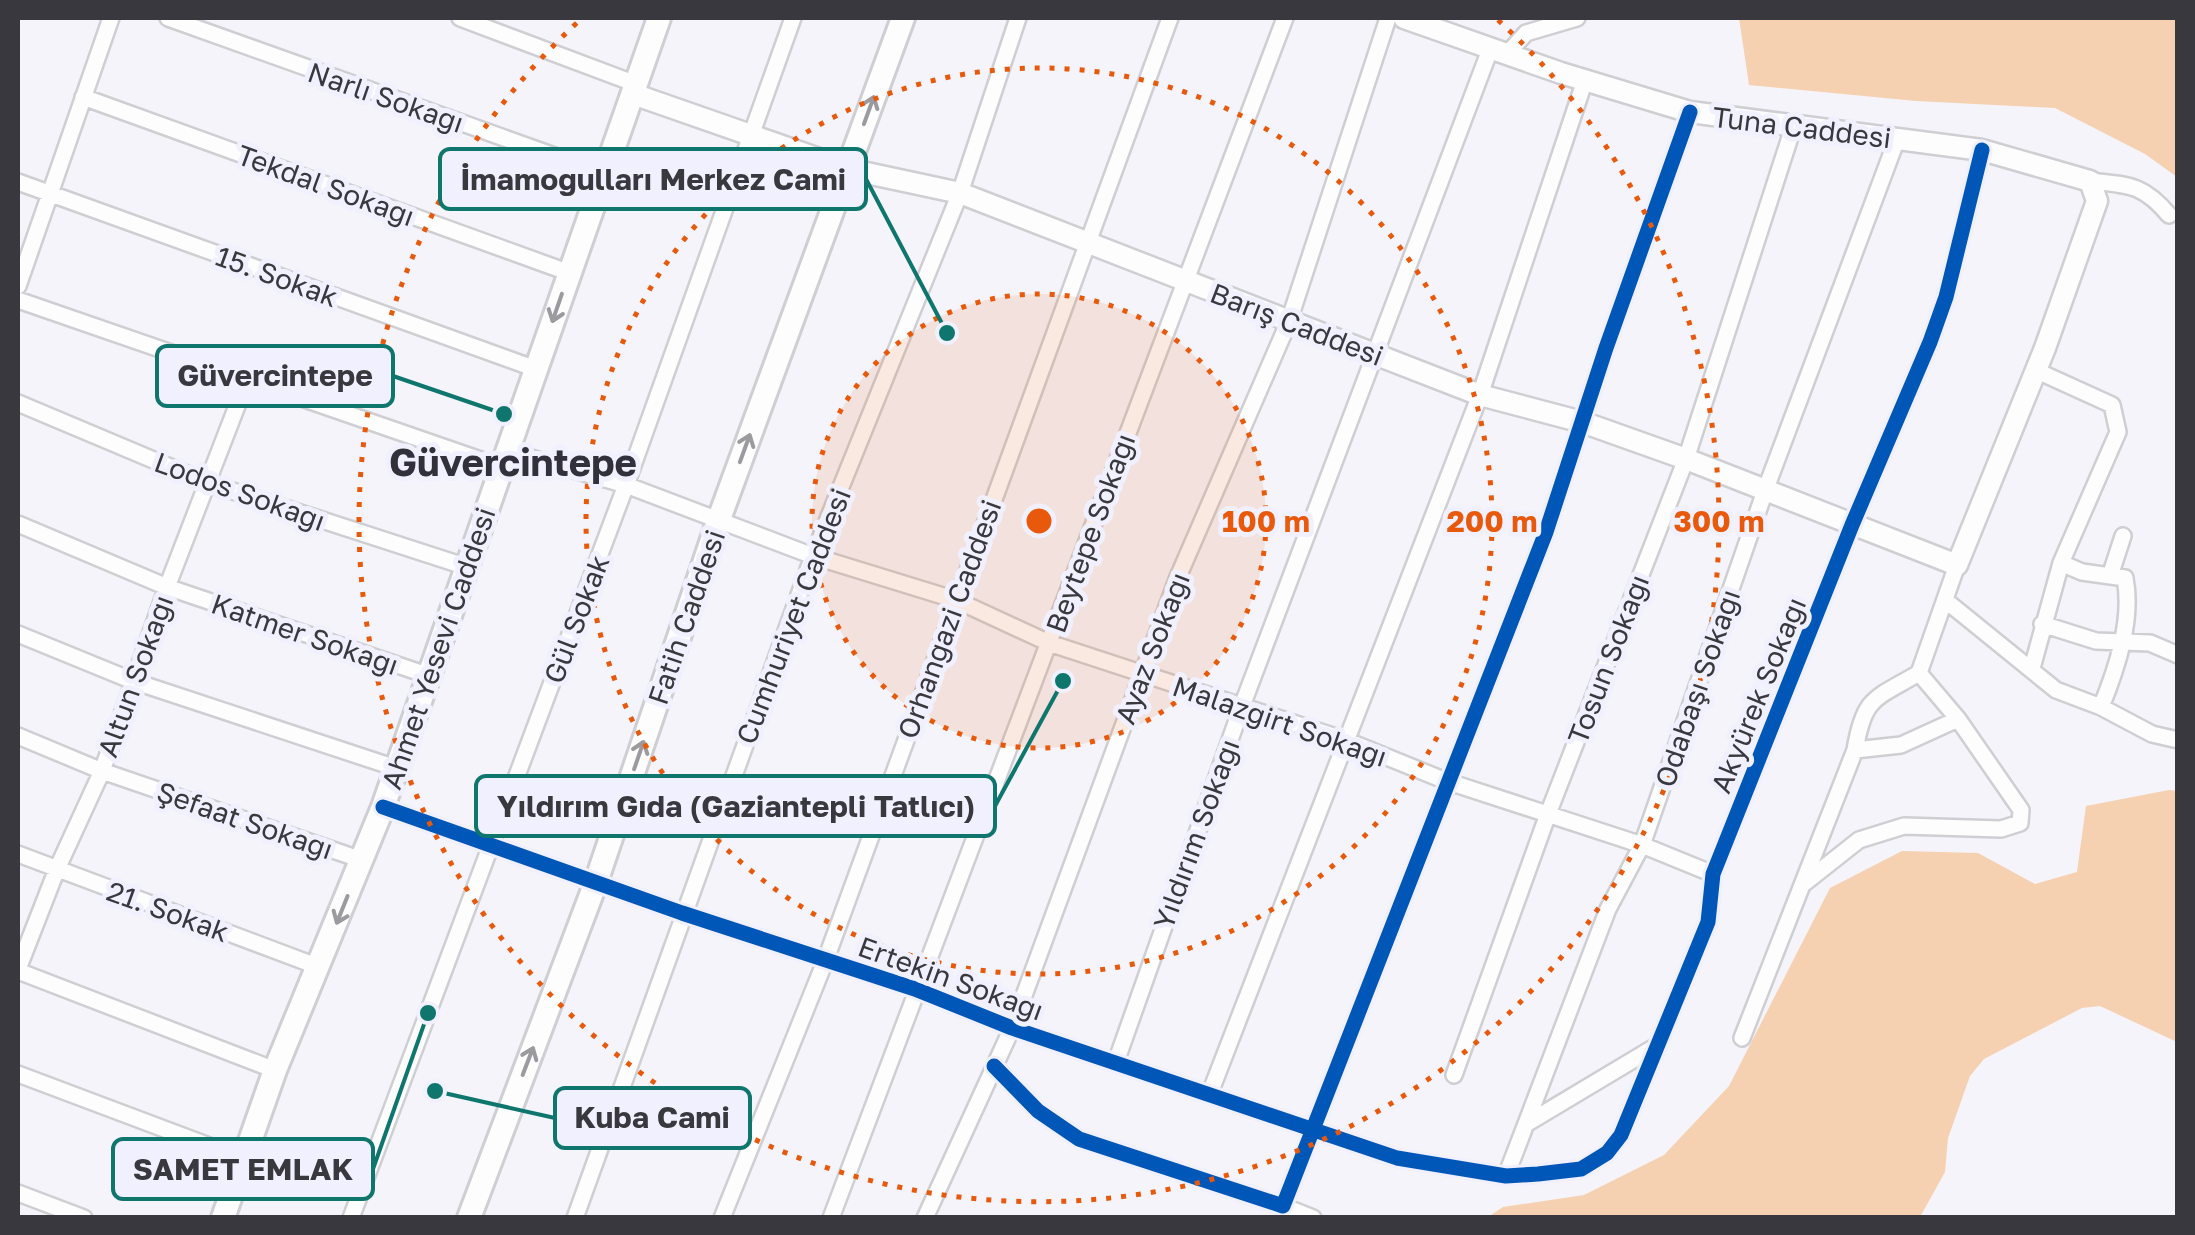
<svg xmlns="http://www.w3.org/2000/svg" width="2195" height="1235" font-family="'Golos Text',sans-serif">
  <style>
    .green { fill: #f5d1b1 }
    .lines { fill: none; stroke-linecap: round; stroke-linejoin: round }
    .minor-casing { stroke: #ceced3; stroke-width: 20 }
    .tertiary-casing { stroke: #ceced3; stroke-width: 25 }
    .secondary-casing { stroke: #ceced3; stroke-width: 28 }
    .minor { stroke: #fdfdfe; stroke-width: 15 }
    .tertiary { stroke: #fdfdfe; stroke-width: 20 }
    .secondary { stroke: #fdfdfe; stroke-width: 22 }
    .cycleway-casing { stroke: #f1f0fe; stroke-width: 21 }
    .cycleway { stroke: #0057b8; stroke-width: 15 }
    .oneway { stroke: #9b9a9e }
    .ring { fill: none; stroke: #e8590c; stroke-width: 5; stroke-dasharray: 5 10 }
    .labels { text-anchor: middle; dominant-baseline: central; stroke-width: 10; stroke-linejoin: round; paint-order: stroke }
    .street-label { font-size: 28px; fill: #39383e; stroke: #f1f0fe }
    .district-label { font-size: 38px; font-weight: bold; fill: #32303b; stroke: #f1f0fe }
    .centre { fill: #e8590c; stroke: #f1f0fe; stroke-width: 5 }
    .ring-label { font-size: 30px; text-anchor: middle; font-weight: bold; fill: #e8590c; stroke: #f1f0fe; stroke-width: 10; stroke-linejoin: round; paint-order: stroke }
    .leader { fill: none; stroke: #0f766e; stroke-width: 4 }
    .callout-dot { fill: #0f766e; stroke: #f1f0fe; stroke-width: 4 }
    .callout { fill: #f1f0fe; stroke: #0f766e; stroke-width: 4 }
    .callout-label { font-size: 30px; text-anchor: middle; font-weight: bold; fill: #39383e }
  </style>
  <rect width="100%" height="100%" fill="#f4f4fa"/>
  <path class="green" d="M1739,18h438v159l-32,-23 -90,-46 -139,-7 -167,-16z
    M2169,790l9,1 -1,251 -77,-36 -18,2 -98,51 -14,17 -22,62 -3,34 -25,45h-432l15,-10 81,-12 80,-40 65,-69 101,-198 72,-37 76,2 57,31 42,-12 9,-66z"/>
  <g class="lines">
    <g class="minor-casing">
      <path id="minor" d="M168,18l437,156
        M460,18l176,66
        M1508,53l18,-20 51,-15
        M83,97l487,176
        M2090,181c39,4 53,3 79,34
        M18,182l518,187
        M18,286l93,-268
        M18,300l483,167
        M18,403l190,80 259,84
        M507,451l119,34 187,71 143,44 93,43 296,97 101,41 196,64 71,29
        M18,524l149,63 260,88
        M2061,563l21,9 43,6c8,42 -8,90 -24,129
        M2110,576l13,-40
        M1945,600l111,90 45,17 51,27 26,6
        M2042,624l54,17 54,2 28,12
        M18,634l115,47 263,87
        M2032,668l29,-105 57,-131 -6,-27 -77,-35
        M18,736l84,35 260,89
        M1855,750l46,-5 57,-26
        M383,807l299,106 233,76 97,39 385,130 109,18 32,-2 43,-5 26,-16 14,-18 87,-213 5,-48 139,-349 78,-183 16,-45 36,-147
        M18,854l301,113
        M1802,885l57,-45 45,-14 97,3 19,-6 1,-13 -63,-91 -39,-46 38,-108
        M18,969l39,-100 45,-98 65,-184 80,-207
        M18,971l257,99
        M1742,1038l113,-288c9,-54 20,-51 64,-77
        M1116,1062l126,-356 249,-659
        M994,1066l44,45 41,28 204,67 263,-674 60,-184 84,-236
        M18,1074l226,85
        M1454,1075l94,-261 138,-355 107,-331
        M1210,1093l270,-698 105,-315
        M1526,1124l132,-79
        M1506,1176l102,-267 34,-64 123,-354 132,-352
        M18,1193l66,25
        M1283,1206l30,12
        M351,1218l275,-733 167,-467
        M575,1218l238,-662 147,-363 58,-175
        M722,1218l104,-259 344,-941
        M831,1218l454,-1200
        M925,1218l87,-190 166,-451 111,-256 99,-303"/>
    </g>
    <g class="tertiary-casing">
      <path id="tertiary" d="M633,94l215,75 112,24 520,202 102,27 104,37 271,106 88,-217 52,-147 -7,-20 -108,-31 -292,-38 -129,-39 -157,-55"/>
    </g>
    <g class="secondary-casing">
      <path id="secondary" d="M223,1218l52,-148 108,-263 276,-789
        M469,1218l127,-336 123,-363 184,-501"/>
    </g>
    <use href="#minor" class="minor"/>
    <use href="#tertiary" class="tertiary"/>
    <use href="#secondary" class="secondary"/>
    <g class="cycleway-casing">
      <path id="cycleway" d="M383,807l299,106 233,76 97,39 385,130 109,18 32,-2 43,-5 26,-16 14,-18 87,-213 5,-48 139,-349 78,-183 16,-45 36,-147
        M994,1066l44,45 41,28 204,67 263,-674 60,-184 84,-236"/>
    </g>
    <use href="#cycleway" class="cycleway"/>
  </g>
  <defs><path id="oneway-shaft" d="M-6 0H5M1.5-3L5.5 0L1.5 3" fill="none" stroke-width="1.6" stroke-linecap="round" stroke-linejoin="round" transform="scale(2.5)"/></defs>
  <g class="oneway">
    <use href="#oneway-shaft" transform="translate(869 110) rotate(-70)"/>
    <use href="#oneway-shaft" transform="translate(557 308) rotate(109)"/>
    <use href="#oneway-shaft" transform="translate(745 448) rotate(-70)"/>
    <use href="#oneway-shaft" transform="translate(639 755) rotate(-71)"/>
    <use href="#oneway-shaft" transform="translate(342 910) rotate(112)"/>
    <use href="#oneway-shaft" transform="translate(528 1061) rotate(-69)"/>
  </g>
  <circle cx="1039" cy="521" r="227" fill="#e8590c" fill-opacity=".12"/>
  <g class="ring">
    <circle cx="1039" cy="521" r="227"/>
    <circle cx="1039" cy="521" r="453"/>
    <path d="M1498 20A680 680 0 1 1 580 20"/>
  </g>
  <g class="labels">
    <g class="street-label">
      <text transform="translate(386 97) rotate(19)">Narlı Sokağı</text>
      <text transform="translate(1802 127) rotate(7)">Tuna Caddesi</text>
      <text transform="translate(326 185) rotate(20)">Tekdal Sokağı</text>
      <text transform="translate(277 276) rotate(20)">15. Sokak</text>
      <text transform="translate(1297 324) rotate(21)">Barış Caddesi</text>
      <text transform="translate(240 491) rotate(20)">Lodos Sokağı</text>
      <text transform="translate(1090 533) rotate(-70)">Beytepe Sokağı</text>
      <text transform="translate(793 616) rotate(-69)">Cumhuriyet Caddesi</text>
      <text transform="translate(686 617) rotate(-71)">Fatih Caddesi</text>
      <text transform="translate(576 619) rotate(-69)">Gül Sokak</text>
      <text transform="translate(949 619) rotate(-70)">Orhangazi Caddesi</text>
      <text transform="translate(305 634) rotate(19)">Katmer Sokağı</text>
      <text transform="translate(438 648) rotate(-71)">Ahmet Yesevi Caddesi</text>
      <text transform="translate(1152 648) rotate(-69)">Ayaz Sokağı</text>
      <text transform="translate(1608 659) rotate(-69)">Tosun Sokağı</text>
      <text transform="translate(135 676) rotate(-70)">Altun Sokağı</text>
      <text transform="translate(1697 688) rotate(-71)">Odabaşı Sokağı</text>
      <text transform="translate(1758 695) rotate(-68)">Akyürek Sokağı</text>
      <text transform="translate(1280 721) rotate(19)">Malazgirt Sokağı</text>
      <text transform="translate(245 820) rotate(19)">Şefaat Sokağı</text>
      <text transform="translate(1196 834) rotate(-70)">Yıldırım Sokağı</text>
      <text transform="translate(168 911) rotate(20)">21. Sokak</text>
      <text transform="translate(951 978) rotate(20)">Ertekin Sokağı</text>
    </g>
    <g class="district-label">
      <text x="513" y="461">Güvercintepe</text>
    </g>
  </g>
  <circle cx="1039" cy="521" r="15" class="centre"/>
  <g class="ring-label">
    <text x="1266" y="532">100 m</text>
    <text x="1492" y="532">200 m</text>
    <text x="1719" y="532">300 m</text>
  </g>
  <path class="leader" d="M947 333L866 179M504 414L393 376M1063 681L995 806M435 1091L555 1118M428 1013L373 1169"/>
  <g class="callout-dot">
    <circle cx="947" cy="333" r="10"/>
    <circle cx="504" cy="414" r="10"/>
    <circle cx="1063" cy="681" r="10"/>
    <circle cx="435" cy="1091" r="10"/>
    <circle cx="428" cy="1013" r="10"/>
  </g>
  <g class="callout">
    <rect x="440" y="149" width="426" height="60" rx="10"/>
    <rect x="157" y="346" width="236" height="60" rx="10"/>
    <rect x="476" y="776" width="519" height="60" rx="10"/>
    <rect x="555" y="1088" width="195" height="60" rx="10"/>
    <rect x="113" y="1139" width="260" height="60" rx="10"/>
  </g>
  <g class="callout-label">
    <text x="653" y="190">İmamoğulları Merkez Cami</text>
    <text x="275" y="386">Güvercintepe</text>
    <text x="736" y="817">Yıldırım Gıda (Gaziantepli Tatlıcı)</text>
    <text x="652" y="1128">Kuba Cami</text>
    <text x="243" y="1180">SAMET EMLAK</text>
  </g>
  <rect width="2195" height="1235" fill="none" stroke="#39383e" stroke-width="40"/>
</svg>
